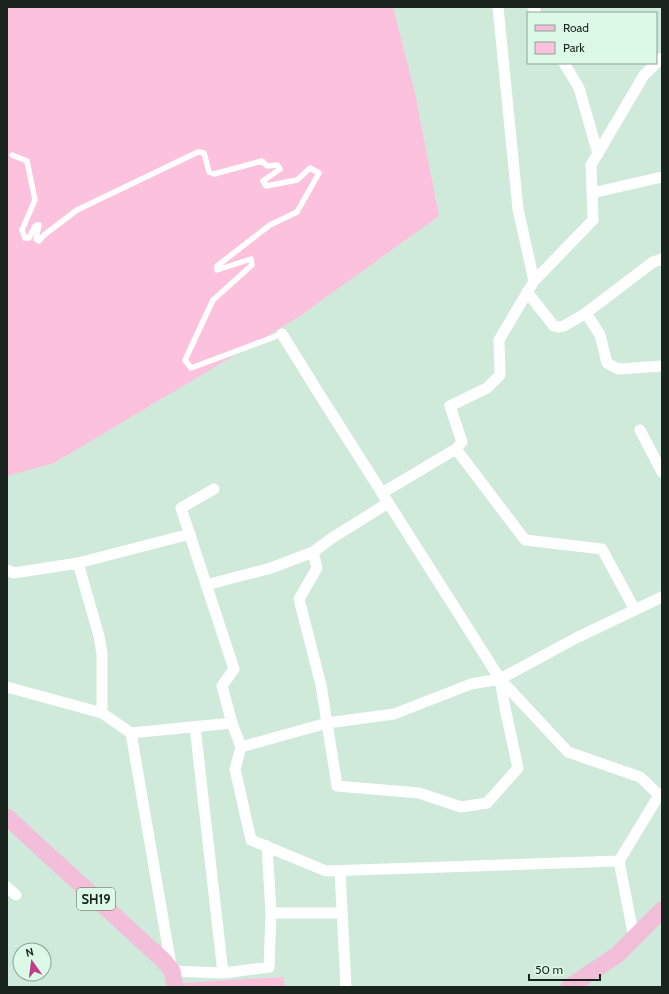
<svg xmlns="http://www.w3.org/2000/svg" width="669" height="994" font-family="Cabin,sans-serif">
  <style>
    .green { fill: #fcc1dd }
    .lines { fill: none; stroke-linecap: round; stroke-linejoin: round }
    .lane { stroke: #fff; stroke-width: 5.5 }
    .street { stroke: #fff; stroke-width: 11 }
    .primary { stroke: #f2bed9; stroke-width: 17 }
    .labels { text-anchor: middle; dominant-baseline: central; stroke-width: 4; stroke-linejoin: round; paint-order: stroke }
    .shield { fill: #dcf8e7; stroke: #54645a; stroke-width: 1 }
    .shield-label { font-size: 13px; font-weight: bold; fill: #1a241e }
  </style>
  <rect width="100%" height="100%" fill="#cfeada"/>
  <path class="green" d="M7,7h386l22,86 24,123 -142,102 -243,145 -47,13z
    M283,977l2,10h-102l-1,-4z"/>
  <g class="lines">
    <path class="lane" d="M12,155l15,6 8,39 -13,30 3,8h4l6,-12 4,-1 -3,14 3,2 5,-6 33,-25 121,-58 6,1 5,19 5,2 48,-13 5,5 10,-1 3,4 -17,12 3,5 31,-6 13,-12 9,5 -22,39 -27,13 -53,41v4l34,-11 1,6 -39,35 -28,60 6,8 91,-34"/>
    <path class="street" d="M498,7l20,202 16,72
      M533,7l3,6
      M564,63l15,25 19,66
      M592,193l70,-16
      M527,292l23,29 4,5 4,1 6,-1 22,-13 67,-51 9,-3
      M586,313l14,22 7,28 11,6 44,-3
      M282,334l36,58 182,287 68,73 72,25 19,18 -40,66 15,77
      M640,430l22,42
      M456,449l69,91 77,9 33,61
      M214,489l-33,19 53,161 -12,17 10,37 9,24 -6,22 16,71 75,31 293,-10
      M382,493l74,-44 6,-7 -12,-36 37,-18 13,-13 -1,-35 35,-59 59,-61 -2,-55 53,-90 18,-17
      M388,503l-56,35 -19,14 4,16 -18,31 22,86 16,101 82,7 42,14 26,-4 31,-35 -13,-60 -5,-29
      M78,563l21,73 3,18v59
      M7,570l7,3 64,-10 112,-29
      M206,585l65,-17 42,-16
      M7,687l95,26 29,20 101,-10
      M195,727l28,246
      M131,733l41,238 51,2 46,-6 2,-54 -4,-67
      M241,747l86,-24 67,-9 77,-30 29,-5 78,-42 84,-40
      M340,871l6,116
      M7,887l9,8
      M271,913h71"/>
    <path class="primary" d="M7,817l157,144 8,10 3,16
      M569,987l48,-32 45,-45"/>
  </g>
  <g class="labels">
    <rect class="shield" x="77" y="888" width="38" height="22" rx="3"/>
    <g class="shield-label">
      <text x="96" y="899">SH19</text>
    </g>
  </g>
  <rect width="669" height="994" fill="none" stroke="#1a241e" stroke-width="16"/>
  <rect x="527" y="12" width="130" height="52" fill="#dcf8e7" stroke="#8ea397"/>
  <rect x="535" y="25" width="20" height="6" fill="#f2bed9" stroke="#8ea397"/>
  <text x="563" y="32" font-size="12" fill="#1a241e">Road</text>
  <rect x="535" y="42" width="20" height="12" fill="#fcc1dd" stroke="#8ea397"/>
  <text x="563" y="52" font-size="12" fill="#1a241e">Park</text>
  <g transform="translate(32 962) rotate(346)"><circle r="19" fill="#dcf8e7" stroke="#8ea397"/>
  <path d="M0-3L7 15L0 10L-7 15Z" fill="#bd3d88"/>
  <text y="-6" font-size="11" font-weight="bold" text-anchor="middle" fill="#1a241e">N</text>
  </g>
  <path d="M529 974v6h71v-6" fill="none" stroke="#1a241e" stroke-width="2"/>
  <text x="535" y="974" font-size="12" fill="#1a241e" stroke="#dcf8e7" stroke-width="3" paint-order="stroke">50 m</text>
</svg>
